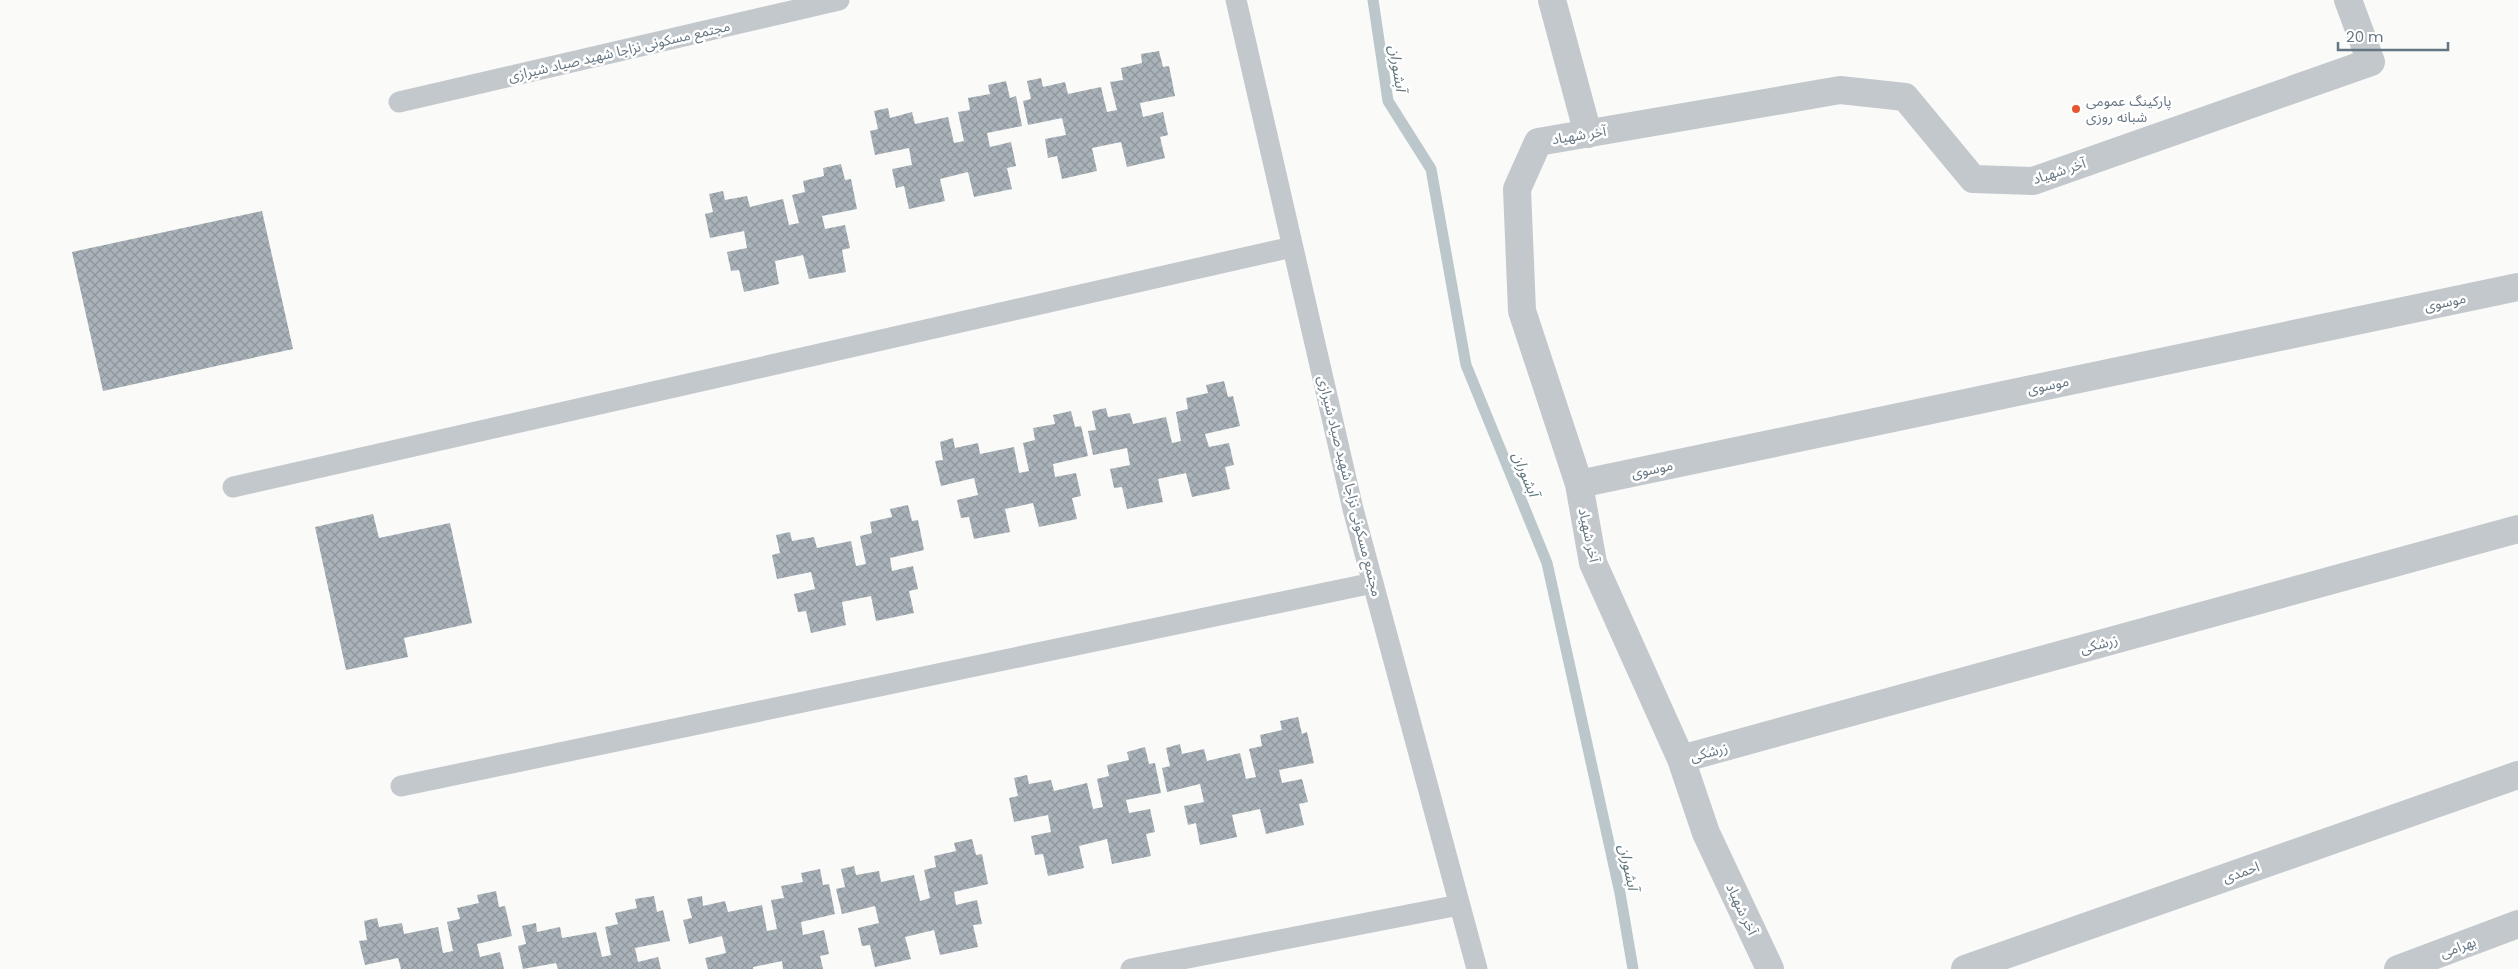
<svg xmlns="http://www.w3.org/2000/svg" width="2518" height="969" font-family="Poppins,'Noto Sans Arabic',sans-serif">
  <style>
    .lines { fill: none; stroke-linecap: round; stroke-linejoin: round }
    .stream { stroke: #bbc7cb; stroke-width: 11 }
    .building { fill: url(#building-cross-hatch) }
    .lane { stroke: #c3c8cc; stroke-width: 21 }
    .street { stroke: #c3c8cc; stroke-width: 28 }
    .poi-dot { fill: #e4572e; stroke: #fff; stroke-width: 2 }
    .labels { text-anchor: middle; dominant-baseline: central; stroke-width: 5; stroke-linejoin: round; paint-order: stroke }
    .street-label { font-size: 14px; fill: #657683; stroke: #fff }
    .poi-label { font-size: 14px; fill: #657683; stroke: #fff; text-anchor: start }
    .water-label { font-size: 15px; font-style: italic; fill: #60757c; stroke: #fff }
  </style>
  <defs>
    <pattern id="building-cross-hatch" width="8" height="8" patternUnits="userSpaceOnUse" patternTransform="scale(1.25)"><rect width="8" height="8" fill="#aab3b9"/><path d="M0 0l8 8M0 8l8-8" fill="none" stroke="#8e969c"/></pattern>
  </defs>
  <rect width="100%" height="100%" fill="#fafaf8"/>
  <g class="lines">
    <path class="stream" d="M1373,0l15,101 43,68 35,196 81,198 73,330 13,76"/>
  </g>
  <path class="building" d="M1159,51l4,16 6,-1 6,30 -35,7 3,14 20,-5 5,23 -8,2 5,21 -38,9 -6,-25 -29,6 5,23 -35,8 -5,-23 -9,2 -3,-19 21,-4 -4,-17 -34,7 -5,-24 8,-2 -4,-18 14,-3 2,9 22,-5 3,12 33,-7 6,25 10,-2 -7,-28 13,-2 -2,-12 21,-5 -1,-9z
    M1006,81l4,17 6,-2 6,30 -35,7 3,14 21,-5 5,24 -9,2 5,21 -38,8 -6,-25 -28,7 5,22 -36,8 -5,-23 -8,2 -4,-19 20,-4 -3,-17 -34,7 -5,-24 8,-2 -4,-18 14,-3 2,10 22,-6 3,12 33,-7 6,26 10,-2 -6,-29 12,-2 -2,-12 22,-4 -2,-9z
    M841,164l4,16 6,-1 6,30 -35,7 3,13 20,-4 5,23 -8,2 4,22 -37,7 -6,-24 -28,6 4,23 -35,8 -5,-22 -8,1 -4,-19 20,-4 -3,-17 -34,7 -5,-24 8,-2 -4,-18 14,-3 2,9 22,-4 3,11 33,-8 6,26 10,-2 -7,-28 13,-3 -2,-11 21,-5 -1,-8z
    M262,211l31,138 -190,42 -31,-139z
    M1224,381l4,16 5,-1 7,30 -35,8 4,13 20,-4 5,22 -9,2 5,22 -38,8 -6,-24 -28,6 5,23 -36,7 -5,-22 -8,1 -4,-19 20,-4 -3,-17 -34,7 -5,-24 8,-1 -4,-19 14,-3 2,9 22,-4 3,11 33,-7 6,26 9,-2 -5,-29 12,-3 -2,-11 22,-5 -2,-8z
    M1071,411l4,16 6,-1 7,30 -35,8 2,13 21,-4 5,23 -9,2 5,21 -38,8 -6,-24 -28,6 5,23 -36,7 -5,-22 -8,1 -4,-18 21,-5 -4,-17 -33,8 -6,-25 8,-1 -3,-18 13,-4 2,10 23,-5 2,11 34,-7 5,26 10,-2 -6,-28 12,-3 -2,-12 22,-4 -2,-9z
    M908,505l4,16 6,-1 6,30 -34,8 2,13 21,-5 5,23 -9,2 5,22 -38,8 -5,-25 -29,6 4,23 -35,8 -5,-22 -8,1 -4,-18 21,-5 -4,-17 -34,7 -5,-24 8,-2 -4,-18 14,-3 2,9 22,-4 3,11 34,-7 5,25 10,-2 -6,-28 12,-3 -2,-11 22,-5 -2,-8z
    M373,514l6,24 71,-15 22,100 -68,15 4,19 -62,13 -31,-143z
    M1298,717l4,17 5,-2 7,31 -35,7 3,13 20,-4 6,23 -9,2 5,21 -38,9 -6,-25 -28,6 5,22 -37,8 -4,-22 -8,2 -4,-19 20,-4 -4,-18 -33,8 -5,-24 8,-2 -4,-18 14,-4 2,10 22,-5 3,12 33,-8 6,26 10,-2 -7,-28 13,-3 -2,-11 22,-5 -2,-9z
    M1145,747l4,17 6,-1 6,30 -35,7 3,13 21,-4 5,23 -9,2 5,22 -39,8 -5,-25 -28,7 5,22 -36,8 -5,-22 -8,1 -4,-19 20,-4 -3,-17 -34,7 -5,-24 9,-2 -4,-18 13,-3 2,9 22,-4 3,11 33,-8 6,26 10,-2 -6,-28 12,-3 -2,-11 22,-5 -2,-8z
    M972,839l4,16 6,-1 6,30 -34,8 2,13 21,-5 5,24 -9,1 5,22 -38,8 -6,-25 -29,7 6,22 -36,8 -5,-22 -8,1 -4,-18 21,-5 -4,-17 -33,8 -6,-25 9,-2 -4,-18 13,-3 2,9 23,-4 2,11 33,-7 6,26 10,-3 -6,-28 12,-3 -2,-11 22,-5 -2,-8z
    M820,869l3,16 6,-1 6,30 -34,8 2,13 21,-5 5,24 -9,2 3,13h-40l-1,-8 -29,6v2h-45l-3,-11 21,-5 -4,-17 -33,8 -6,-24 9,-2 -5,-19 15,-3 1,10 22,-5 3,11 34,-7 5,26 10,-2 -6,-29 13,-2 -3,-12 22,-4 -2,-9z
    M496,891l3,16 6,-1 7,30 -35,8 3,13 20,-5 4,17h-103l-3,-11 -33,7 -6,-24 8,-1 -3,-19 13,-3 2,9 23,-4 2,11 34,-7 5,26 10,-2 -6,-29 13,-3 -3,-11 22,-5 -2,-8z
    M654,896l3,16 6,-2 7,31 -35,7 3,14 20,-5 3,12h-103l-2,-6 -33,6 -5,-23 8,-2 -4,-18 14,-3 1,9 23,-5 2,11 34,-6 6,25 9,-2 -6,-28 13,-3 -3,-11 22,-5 -2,-9z"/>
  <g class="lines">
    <path class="lane" d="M1236,0l117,509 124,460
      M399,102l440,-102
      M233,487l1059,-240
      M401,786l972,-203
      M1131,969l328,-64"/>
    <path class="street" d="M1552,0l36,134
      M1579,484l939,-197
      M1681,759l837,-230
      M1770,969l-64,-136 -25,-74 -88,-196 -14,-79 -57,-173 -5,-122 21,-47 302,-52 65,7 68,82 60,2 338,-119 -23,-62
      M1965,969l553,-194
      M2398,969l120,-45"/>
  </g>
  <circle class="poi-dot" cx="2076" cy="109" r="5"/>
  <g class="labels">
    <g class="street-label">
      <text transform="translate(619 51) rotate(-13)">مجتمع مسکونی نزاجا شهید صیاد شیرازی</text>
      <text transform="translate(1579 135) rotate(-9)">آخر شهیاد</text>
      <text transform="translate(2059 171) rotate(-18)">آخر شهیاد</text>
      <text transform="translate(2445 302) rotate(-12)">موسوی</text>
      <text transform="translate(2048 385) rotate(-12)">موسوی</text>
      <text transform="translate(1652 469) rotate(-12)">موسوی</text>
      <text transform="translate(1350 486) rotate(76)">مجتمع مسکونی نزاجا شهید صیاد شیرازی</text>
      <text transform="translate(1589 535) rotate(78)">آخر شهیاد</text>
      <text transform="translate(2099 644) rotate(-15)">زرشکی</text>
      <text transform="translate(1709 752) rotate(-15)">زرشکی</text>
      <text transform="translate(2241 872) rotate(-19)">احمدی</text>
      <text transform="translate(1742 909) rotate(65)">آخر شهیاد</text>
      <text transform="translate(2458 947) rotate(-20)">بهرامی</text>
    </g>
    <g class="poi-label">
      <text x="2086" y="101">پارکینگ عمومی<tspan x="2086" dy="16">شبانه روزی</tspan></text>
    </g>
    <g class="water-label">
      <text transform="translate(1398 68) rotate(81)">آبشوران</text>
      <text transform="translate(1526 474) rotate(68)">آبشوران</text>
      <text transform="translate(1629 867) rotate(78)">آبشوران</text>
    </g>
  </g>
  <path d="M2338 42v8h110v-8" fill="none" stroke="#657683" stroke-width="2.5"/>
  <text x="2346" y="42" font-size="15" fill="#657683" stroke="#ffffff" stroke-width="4" paint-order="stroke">20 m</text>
</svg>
